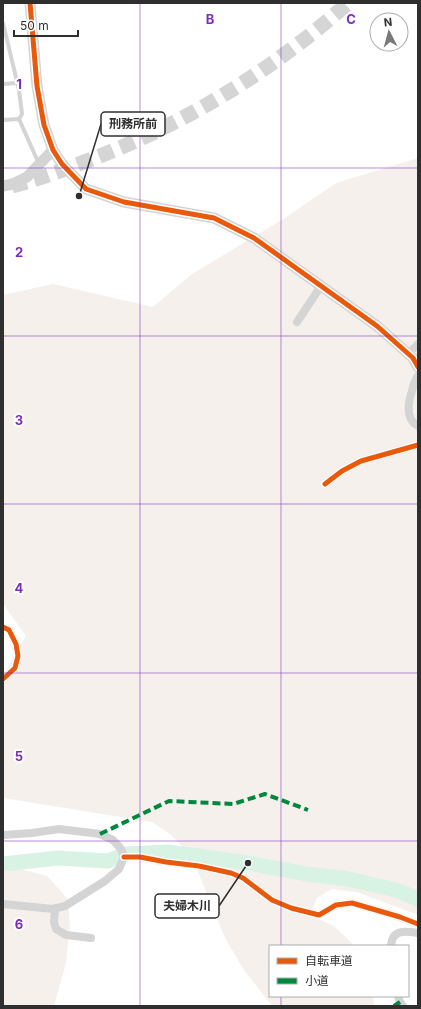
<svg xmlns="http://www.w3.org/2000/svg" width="421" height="1009" font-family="Inter,'Noto Sans JP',sans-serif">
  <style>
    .green { fill: #f5f0ec }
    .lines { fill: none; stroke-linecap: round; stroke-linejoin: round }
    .river { stroke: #d8f2e3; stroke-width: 15 }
    .motorway-tunnel { stroke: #d5d5d5; stroke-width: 15; stroke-dasharray: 15 8; stroke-linecap: butt }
    .service { stroke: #d4d4d4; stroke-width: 4 }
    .minor { stroke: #d4d4d4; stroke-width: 8 }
    .tertiary { stroke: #d4d4d4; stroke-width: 11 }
    .quiet { stroke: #00873e; stroke-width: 4; stroke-dasharray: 8 4; stroke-linecap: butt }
    .cycleway-casing { stroke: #fff; stroke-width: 8 }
    .cycleway { stroke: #e8590c; stroke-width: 5 }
    .grid { fill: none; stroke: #7b2cbf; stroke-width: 1; stroke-opacity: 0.55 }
    .grid-label { font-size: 13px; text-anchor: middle; font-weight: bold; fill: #7b2cbf; stroke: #fff; stroke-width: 4; stroke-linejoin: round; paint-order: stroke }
    .leader { fill: none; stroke: #2f2f2f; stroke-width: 1.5 }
    .callout-dot { fill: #2f2f2f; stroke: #fff; stroke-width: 1.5 }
    .callout { fill: #fff; stroke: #2f2f2f; stroke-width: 1.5 }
    .callout-label { font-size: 12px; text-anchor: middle; font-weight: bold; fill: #2f2f2f }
  </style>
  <rect width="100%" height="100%" fill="#fff"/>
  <path class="green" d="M418,158v757l-61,-23 -25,-3 -15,9 -5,12 5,8 18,9 20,19h-85v50h103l1,10h-102l-28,-36 -19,-32 -34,-83 -20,-20 -19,-13 -149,-24v-122l23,-40 -23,-32v-309l50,-11 100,23 39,-33 93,-56 51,-35z
    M3,866l18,3 26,7 21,23 2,25 -4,39 -12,43h-51z"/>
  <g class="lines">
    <path class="river" d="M3,864l55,-6 50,3 18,-7 42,-2 80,11 59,11 41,5 48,11 22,9"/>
    <path class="motorway-tunnel" d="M12,186c24,-6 48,-15 72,-24 97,-36 187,-90 264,-159"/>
    <path class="service" d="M3,23l16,67 3,24 -3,5
      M3,84l14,-1
      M3,120l16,-1 20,45"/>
    <path class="minor" d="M297,322l24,-36
      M408,354l10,-10
      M418,376c-3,4 -5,10 -6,15 -4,12 -7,28 6,35
      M325,484l17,-13 19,-10 57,-16
      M3,627l6,3 7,14 2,12 -3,12 -12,11
      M3,835l29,-2 27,-4 41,5 13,6 8,9 3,8 -5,12 -14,12 -40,25 -12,3 -50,-5
      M124,857h16l26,5 33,4 32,7 12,5 29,22 19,8 28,7 17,-10 16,-2 48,14 18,7
      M55,908l-1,14 2,7 10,6 25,3
      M391,946c1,-17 14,-15 27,-13
      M398,996l2,6 3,4"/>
    <path class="tertiary" d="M30,3l7,83 7,39 9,25 9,14 24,25 38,13 90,16 40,20 123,88 36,32 5,9
      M3,186l10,-2 14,-7 26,-27"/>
    <path class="quiet" d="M100,834l69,-33 64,3 32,-10 43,16
      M394,1006l6,-4"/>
    <g class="cycleway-casing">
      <path id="cycleway" d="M30,3l7,83 7,39 9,25 9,14 24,25 38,13 90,16 40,20 123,88 36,32 5,9
        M325,484l17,-13 19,-10 57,-16
        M3,627l6,3 7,14 2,12 -3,12 -12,11
        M124,857h16l26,5 33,4 32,7 12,5 29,22 19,8 28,7 17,-10 16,-2 48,14 18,7"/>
    </g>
    <use href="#cycleway" class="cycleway"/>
  </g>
  <path class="grid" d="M140,3v1003M281,3v943M3,168h415M3,336h415M3,504h415M3,673h415M3,841h415M281,996v10"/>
  <g class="grid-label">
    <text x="210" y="24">B</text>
    <text x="351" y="24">C</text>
    <text x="19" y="89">1</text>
    <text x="19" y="257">2</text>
    <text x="19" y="425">3</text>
    <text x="19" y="593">4</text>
    <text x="19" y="761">5</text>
    <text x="19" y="929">6</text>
  </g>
  <path class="leader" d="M79 196L101 124M248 863L219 906"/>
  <g class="callout-dot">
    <circle cx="79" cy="196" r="4"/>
    <circle cx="248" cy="863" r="4"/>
  </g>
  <g class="callout">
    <rect x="101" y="112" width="64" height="24" rx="4"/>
    <rect x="155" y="894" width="64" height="24" rx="4"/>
  </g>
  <g class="callout-label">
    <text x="133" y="128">刑務所前</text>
    <text x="187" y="910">夫婦木川</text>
  </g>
  <rect width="421" height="1009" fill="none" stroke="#2f2f2f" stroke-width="8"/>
  <rect x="269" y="945" width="140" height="52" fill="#ffffff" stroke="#acacac"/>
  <rect x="277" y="958" width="20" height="6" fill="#e8590c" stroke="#acacac"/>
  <text x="305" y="965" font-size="12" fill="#2f2f2f">自転車道</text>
  <rect x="277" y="978" width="20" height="6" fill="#00873e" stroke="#acacac"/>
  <text x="305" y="985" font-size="12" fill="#2f2f2f">小道</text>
  <g transform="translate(389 32) rotate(354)"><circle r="19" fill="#ffffff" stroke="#acacac"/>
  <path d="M0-3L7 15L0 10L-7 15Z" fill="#787878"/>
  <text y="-6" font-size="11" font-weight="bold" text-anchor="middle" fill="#2f2f2f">N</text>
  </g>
  <path d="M14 30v6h64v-6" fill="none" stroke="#2f2f2f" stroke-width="2"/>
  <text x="20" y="30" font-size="12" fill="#2f2f2f" stroke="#ffffff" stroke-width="3" paint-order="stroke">50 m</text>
</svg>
